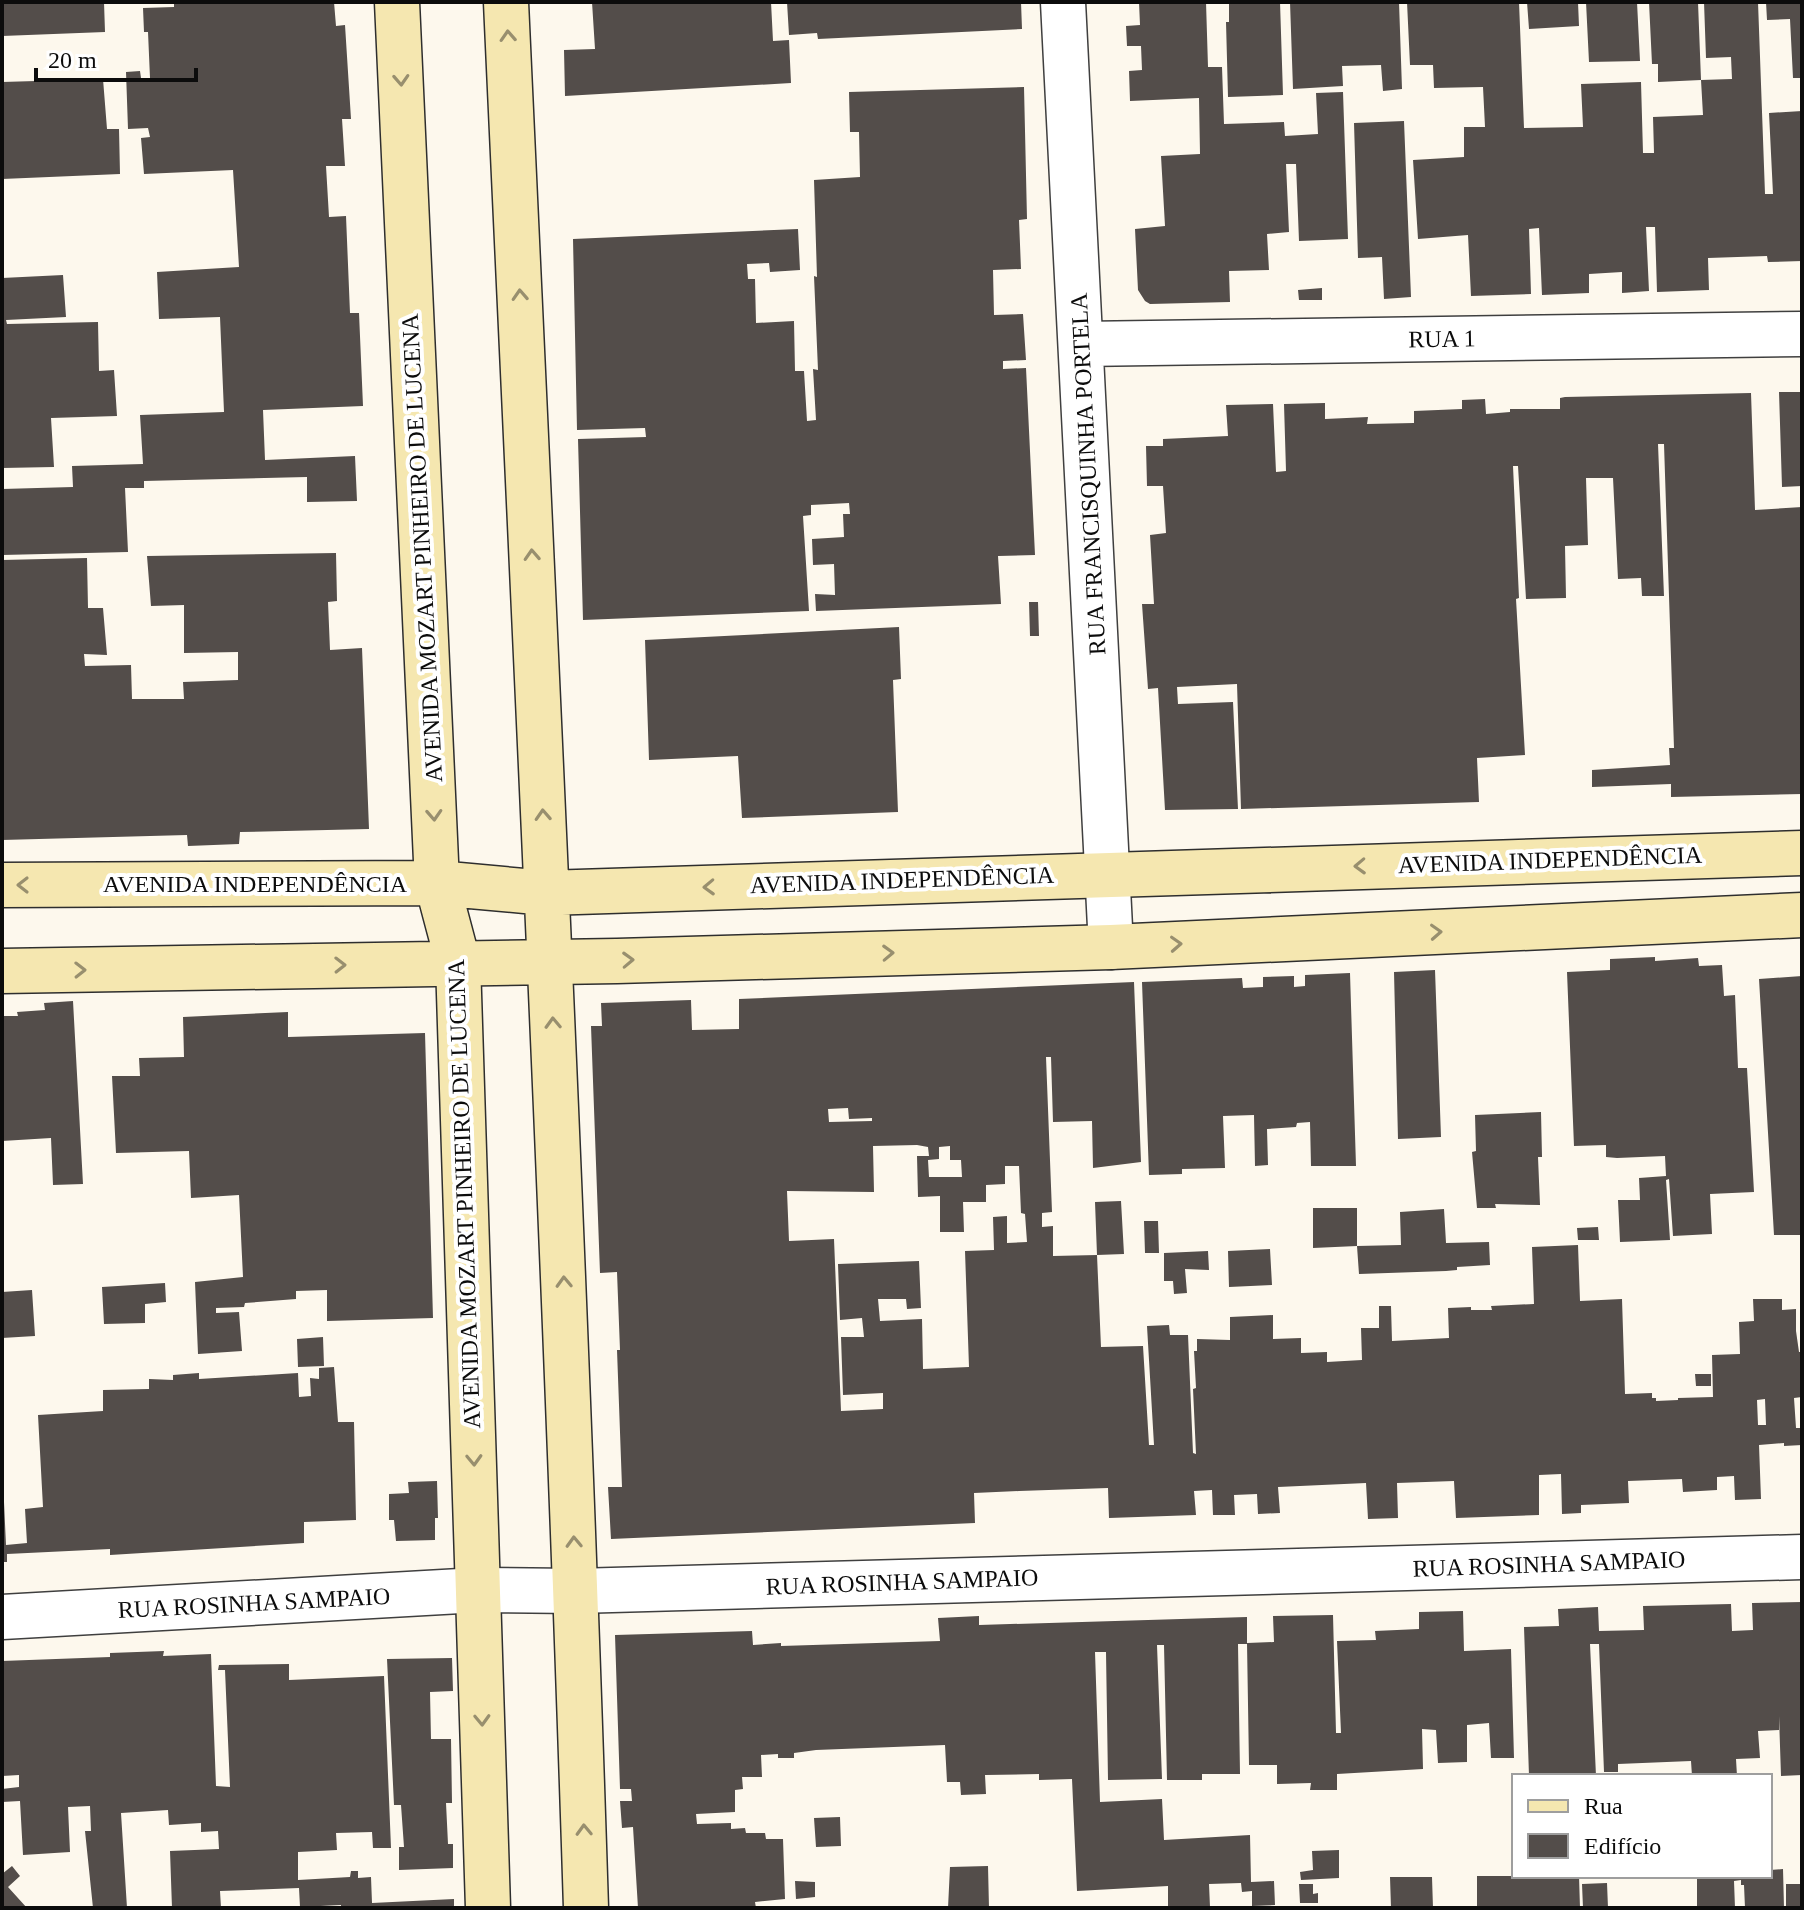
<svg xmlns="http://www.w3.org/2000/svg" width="1804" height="1910" font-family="'Times New Roman',serif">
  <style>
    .building { fill: #534d4a; fill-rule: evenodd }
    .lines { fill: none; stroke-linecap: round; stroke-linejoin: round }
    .minor-casing { stroke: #3f3f3f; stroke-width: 47 }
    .secondary-casing { stroke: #2e2e2e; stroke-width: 47 }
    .minor { stroke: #fff; stroke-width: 44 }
    .secondary { stroke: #f5e7b0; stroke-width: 44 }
    .oneway { stroke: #988f6e }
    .labels { text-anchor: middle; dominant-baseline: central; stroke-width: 8; stroke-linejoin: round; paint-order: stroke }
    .street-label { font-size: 24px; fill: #0c0c0c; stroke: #fff }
  </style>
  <rect width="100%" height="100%" fill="#fdf8ed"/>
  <path class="building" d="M2,2h102l1,30 -103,4z
    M174,2h160l2,24 9,-1 6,94h-9l3,47h-19l3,51 17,-1 4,97h9l4,93 -100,4 2,50 90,-4 2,45 -50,1v-25l-163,4v7h-19l3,64 -126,3v-66l71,-2 -1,-21 71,-2 -3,-49 84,-3 -4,-95 -61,2 -2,-47 82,-5 -6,-97 -89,4 -3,-36 9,-1 -2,-9 -20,1 -2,-57 14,-1 1,7h9l-2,-46h-4l-1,-24 31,-1z
    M592,2h179l2,39 16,-1 2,43 -226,13 -1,-46 31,-1z
    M787,2h234l1,27 -204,10 -1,-6 -28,2z
    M1139,2h67l2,65h14l2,57 60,-2 1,14 33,-2 -2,-41 27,-1 5,147 -49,2 -3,-77h-10l3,68 -22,2 2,36 -40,1 1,31 -80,2 -5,-3 -7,-11 -3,-61 30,-3 -4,-70 39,-2 -1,-56 -69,3 -1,-30 13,-1 -1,-24h-14l-1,-20 14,-1z
    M1229,2h51l3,93 -55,2 -2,-75h3z
    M1290,2h109l3,87 -19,2 -2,-26 -39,1 1,20 -50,3z
    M1407,2h112l5,126 59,-1 -2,-43 60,-2 2,71h11l-1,-36 50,-2 -2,-35 31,-1 -1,-22 -25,1 -2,-56h54l7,192h8l-4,-81 33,-2v150l-34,1 -1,-6 -59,2 1,32 -52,2 -2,-65h-9l3,64 -27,2v-21l-33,2v19l-47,2 -3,-67 -10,1 2,65 -60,2 -3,-61 -50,4 -5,-79 51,-3v-30h21l-2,-40 -49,1 -1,-23h-23z
    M1527,2h51l1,24 -50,3z
    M1586,2h51l3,59 -51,1z
    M1649,2h49l3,78 -43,2v-18h-6z
    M1766,2h36v76h-9l-3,-59 -23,1z
    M103,79l4,50h12l1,45 -118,5v-97z
    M1024,87l3,132 -8,1 2,49 -28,1 1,45 29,-1 3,46 -23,1v8l23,-1 9,187 -37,1 3,48 -185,7 -1,-17 20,1 -1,-31 -21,1 -1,-26 32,-2 -1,-23h7l-1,-11 -38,2v10l-8,1 6,95 -226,9 -5,-181 68,-2 -1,-9 -68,2 -4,-191 225,-10 2,41 -30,2 -1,-9 -22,1 1,15h7l1,44 38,-2 1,50h9l3,50 9,-1 -3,-51 5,1 -4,-94 3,1 -3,-97 46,-3 -1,-45h-9l-1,-40z
    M1404,121l7,176 -27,2 -2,-42 -24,1 -4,-135z
    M63,275l3,42 -60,3 1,4 91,-2 1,49 15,-1 3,46 -66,2 3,49 -52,1v-190z
    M1322,288v12h-23l-1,-10z
    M1779,392h23v94l-20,1z
    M1751,393l4,117 47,-3v287l-131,3v-13l-79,3v-17l78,-5 -1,-17h5l-10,-304h-6l6,152h-22l-1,-18 -23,1 -5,-101h-27l2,67 -23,1 1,52 -40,1 -8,-133h-5l6,132 -3,1 9,156 -48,3 2,44 -238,7 -4,-125 -60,3 1,17 55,-2 5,107 -73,1 -7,-122 -10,1 -6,-85h12l-4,-69 16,-2 -3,-47h-16l-1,-40h17v-7l65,-3 -2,-31 47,-1 3,68 10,-1 -2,-67 41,-1v16l43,-2 -1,7 47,-1v-12l48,-2v-9l23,-1 1,15 24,-2v-3h50v-11l5,-1z
    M336,553l1,48 -9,1 2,48 32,-2 7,181 -129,3 -1,12 -51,2 -1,-11 -185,5v-280l85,-2 1,50h15l4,47 -23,-1 1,12 46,-1 1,34h52l-1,-17 55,-2v-28l-54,1v-48l-33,1 -4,-50z
    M1029,602h9l1,34h-9z
    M899,627l2,52 -8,1 5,132 -156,6 -4,-62 -89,4 -4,-120z
    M1655,957v4l43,-3 1,8 23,-1 2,31 11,-1 3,73h9l7,124 -44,2 2,40 -39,2 -4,-57 -3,1 4,60 -50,2 -2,-42h22l-1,-22 27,-2 -1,-20 -48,2 -11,-1v-12l-32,1 -7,-174 43,-2v-11z
    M1435,970l6,167 -43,2 -4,-167z
    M1350,973l6,193h-45l-1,-44 -13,1 -1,4 -29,2 1,36 -13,1 -1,-51 -31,1 2,52 -43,1v5l-33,1 -7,-193 100,-4 1,10 20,-1v-10l31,-1v11l11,-1v-11z
    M1802,976v259h-28l-15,-256z
    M1134,982l7,180 -48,6 -1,-47 -39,1 -2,-65h-5l6,155 -10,1v14l11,-1v30l44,-1 -2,-53 26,-1 3,53 -27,1 4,92 42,-1 6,99h5l-7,-119 22,-1 1,10h18l5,118 3,1 -3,-65 3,-1 -2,-37h3v-12l33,1v-23l43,-2v24l28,-1v15l26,-1v10l35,-2 -1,-32h18v-22h12l1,35 57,-3 -1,-30 23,-1v3h21l-1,-4 43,-2 -2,-57 46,-2 2,56 42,-2 3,95 27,-1v5h4v3l22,-1v-2l35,-1 -1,-42 28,-1 -1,-32 15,-1 -1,-22h29v11l14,-1v22l3,21h3v45l-8,1 2,30h6v17l-18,1v-3l-25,2 2,54 -26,1 -1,-24 -17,1v13l-34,2 -1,-13 -54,2 1,22 -48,2v8l-19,1 -1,-40 -22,1v40l-83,3 -2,-37 -57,2 1,35 -30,1 -2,-36 -88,4 2,26 -22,1 -1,-20 -23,1 1,20h-22l-1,-25 -18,1 2,24 -87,3 -1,-30 -89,3 -45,2 1,30 -364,16 -3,-52h14l-5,-137h3l-3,-78 -17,1 -9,-247h11l-1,-23 90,-3 1,30 47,-1v-30zM848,1108l1,11 23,-1v3l-43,1 -1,-13zM917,1145l11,2 1,9h-12l1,41 22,-1v36h24l-1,-30h23v-17l19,-1v-18h14l2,47 4,1 2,28 -20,1v-27l-14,1 1,33 -29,1 4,116 -46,2 -1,-50 -42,2 -2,-22h28l1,10 14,-1 -2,-47 -81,3 2,56 22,-2 2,19h-23l2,58 40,-2v16l-42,2 -7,-172 -45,2 -2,-50 87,1 -1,-46zM950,1146v14h11l1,17h-33l-1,-17 11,-1v-12zM1765,1399l1,26h-8l-1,-25z
    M73,1001l10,183 -30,1 -2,-47 -49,3v-125h16l-1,-4 28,-2 -1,-7z
    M288,1012v25l137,-4 8,285 -106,3v-31l-31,1v8l-51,4 -1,4 -28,1v5l23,-1 3,39 -44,3 -3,-72 48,-5 -4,-82 -48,3 -2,-47 -73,2 -4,-77h28l-1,-18 45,-1 -1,-40z
    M1541,1112l1,45h-4l2,48 -45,-1 1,4h-19l-5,-56 4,-1 -1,-36z
    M1313,1208h44v38l-44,2z
    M1444,1209l2,34 43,-1 1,23 -33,2v3l-11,1 -87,3 -2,-28 44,-1 -1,-33z
    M1144,1221h14l1,32h-14z
    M1598,1227l1,13h-21l-1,-12z
    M1270,1249l2,36 -43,2 -1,-36z
    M1208,1251l1,19 -24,-1 2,24 -13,1 -1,-13h-9v-28z
    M165,1283l1,19 -21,2v19l-41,1 -2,-37z
    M32,1290l3,46 -33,2v-46z
    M323,1337l1,29 -26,1 -1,-28z
    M334,1367l4,55h16l2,98 -52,2v21l-194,12v-6l-103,5v8h-5v-60h2l2,43 21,-2 -2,-34 18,-2 -5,-92 65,-4v-21l46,-1v-10l24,1v-5l26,-2v6l99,-6 1,24 12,-1 -1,-18 9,1v-11z
    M1695,1374h16v12h-15z
    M437,1481l1,37h-3v22l-39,1 -2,-21h-5v-26l20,-1 -1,-11z
    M1802,1602v173l-21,1 -2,-60v14l-21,1 2,27 -24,1 1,17h-45l-1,-15 -73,3v8h-14l-5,-128h-9l6,132h-67l-5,-149 35,-1 -1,-17 40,-2 1,24 45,-1 -1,-24 88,-2 1,27 21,-1 -1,-27z
    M1463,1611l1,40 47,-2 3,109h-23l-2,-35 -22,2v37l-29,1 -2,-33 -14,-1 1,40 -86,5v16h-27l1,-7 -34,1v-19h-28l-2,-122 27,-1 -1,-26 60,-1 3,118h5l-4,-92 39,-1 -1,-9 44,-2v-17z
    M979,1616v9l268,-8v27h-9l2,130h-38v6h-35l-3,-135h-7l5,134 -54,1 -2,-128h-11l5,150 62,-3 2,41 86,-5 1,47 23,-1 1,24 -23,1v-15l-10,1 -1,-9 -32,1 1,23 -22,1h-20v-22l-91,5 -5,-112 -33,1v-6l-54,1 1,19 -25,1 -1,-13h-13l-2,-37 -129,5 -22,3v5h-16v-4l-17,1 1,22h-20l1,12 -8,1v22l-39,2 1,10 34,-1v6l14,-1 1,5h19l1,6h17l2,60 -30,3 1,6h-118l-5,-81 -11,1 -2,-27h12l-1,-12h-11l-5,-154 137,-4 1,14 28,-2v3l159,-5 -2,-23z
    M164,1651l-1,5 48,-2 5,132 14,1 -5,-117h-7l1,-5 70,-1v16l95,-4 7,172h-18l-1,-16 -36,1 1,17 -39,2v28l52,-3 1,-6h7v7l13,-1 1,26 82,-4v9h-113v-3l-41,2 -1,-19 -79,3 1,17h-49l-2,-57 49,-2 -1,-18 -17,1v-9l-32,2 -1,-15 -47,3 6,95h-34l-8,-77h6l-1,-25 -22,1 2,45 -47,3 -3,-54 -18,1v-13l17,-2v-12l-17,1v-115l108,-4v-4z
    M452,1658l1,33 -23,1 1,47h20l1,64h-6l2,41h5v24l-54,2v-23h5l-3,-42h-7l-7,-146z
    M840,1817l1,29 -25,1 -2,-29z
    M1339,1850v28l-38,2 -1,-8 13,-2 -1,-19z
    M12,1866l8,10 -12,11 19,21h-25v-34z
    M988,1866l1,42h-41l2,-41z
    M1783,1869l1,39h-39l-1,-23h-3v-5l-7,1 1,27h-38v-32h73v-6z
    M1477,1876h102l1,32h-103z
    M1390,1877h42l1,31h-42z
    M795,1881l20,1v15l-19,2z
    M1607,1883l1,25h-25l-1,-24z
    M1299,1884h14v10l5,-1v10h-18z
    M1786,1884h16v24h-16z"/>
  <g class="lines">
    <g class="minor-casing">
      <path id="minor" d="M1063,2l48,945
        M1081,344l721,-10
        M2,1617l476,-27 98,1 1226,-34"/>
    </g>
    <g class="secondary-casing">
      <path id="secondary" d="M397,2l40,881 21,79 30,946
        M506,2c29,635 60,1270 80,1906
        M2,885l435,-2 109,10 1256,-40
        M2,971l615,-10 494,-14 691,-32"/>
    </g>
    <use href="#minor" class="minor"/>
    <use href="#secondary" class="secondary"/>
  </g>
  <defs><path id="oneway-chevron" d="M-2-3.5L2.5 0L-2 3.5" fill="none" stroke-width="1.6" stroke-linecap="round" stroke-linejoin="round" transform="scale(2)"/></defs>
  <g class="oneway">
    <use href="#oneway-chevron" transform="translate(508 36) rotate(-93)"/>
    <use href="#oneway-chevron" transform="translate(401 80) rotate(87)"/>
    <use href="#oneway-chevron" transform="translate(520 295) rotate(-93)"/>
    <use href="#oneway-chevron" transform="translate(532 555) rotate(-93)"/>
    <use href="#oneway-chevron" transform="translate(434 815) rotate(87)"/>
    <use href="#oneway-chevron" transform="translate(543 815) rotate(-93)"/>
    <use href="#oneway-chevron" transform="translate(1360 866) rotate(178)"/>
    <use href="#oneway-chevron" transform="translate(23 885) rotate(180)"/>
    <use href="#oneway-chevron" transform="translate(709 887) rotate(178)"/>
    <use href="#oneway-chevron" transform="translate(1436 932) rotate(-3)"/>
    <use href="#oneway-chevron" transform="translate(1176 944) rotate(-3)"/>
    <use href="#oneway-chevron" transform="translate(888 953) rotate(-2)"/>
    <use href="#oneway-chevron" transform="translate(628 960) rotate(-2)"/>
    <use href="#oneway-chevron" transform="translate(340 965) rotate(-1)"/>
    <use href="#oneway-chevron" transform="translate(80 970) rotate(-1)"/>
    <use href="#oneway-chevron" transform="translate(553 1023) rotate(-92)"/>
    <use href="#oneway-chevron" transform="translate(564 1282) rotate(-92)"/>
    <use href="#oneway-chevron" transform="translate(474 1460) rotate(88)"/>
    <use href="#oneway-chevron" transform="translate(574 1542) rotate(-92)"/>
    <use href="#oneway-chevron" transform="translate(482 1720) rotate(88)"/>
    <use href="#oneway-chevron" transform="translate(584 1830) rotate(-92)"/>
  </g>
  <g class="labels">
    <g class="street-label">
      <text transform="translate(1442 339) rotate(-1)">RUA 1</text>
      <text transform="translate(1088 474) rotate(-93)">RUA FRANCISQUINHA PORTELA</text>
      <text transform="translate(422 548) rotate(-93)">AVENIDA MOZART PINHEIRO DE LUCENA</text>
      <text transform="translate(1550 860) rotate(-2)">AVENIDA INDEPENDÊNCIA</text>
      <text transform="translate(902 880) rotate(-2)">AVENIDA INDEPENDÊNCIA</text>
      <text x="255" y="884">AVENIDA INDEPENDÊNCIA</text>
      <text transform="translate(464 1194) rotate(-92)">AVENIDA MOZART PINHEIRO DE LUCENA</text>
      <text transform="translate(1549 1564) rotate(-2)">RUA ROSINHA SAMPAIO</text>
      <text transform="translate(902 1582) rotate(-2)">RUA ROSINHA SAMPAIO</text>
      <text transform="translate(254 1603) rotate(-3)">RUA ROSINHA SAMPAIO</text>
    </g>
  </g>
  <rect width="1804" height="1910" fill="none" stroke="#0c0c0c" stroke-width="8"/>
  <rect x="1512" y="1774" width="260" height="104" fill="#ffffff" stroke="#9e9e9e" stroke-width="2"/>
  <rect x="1528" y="1800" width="40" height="12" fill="#f5e7b0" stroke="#9e9e9e" stroke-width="2"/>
  <text x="1584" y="1814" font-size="24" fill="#0c0c0c">Rua</text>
  <rect x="1528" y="1834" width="40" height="24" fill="#534d4a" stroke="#9e9e9e" stroke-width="2"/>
  <text x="1584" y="1854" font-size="24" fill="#0c0c0c">Edifício</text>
  <path d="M36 68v12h160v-12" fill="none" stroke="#0c0c0c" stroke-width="4"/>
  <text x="48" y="68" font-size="24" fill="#0c0c0c" stroke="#ffffff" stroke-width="6" paint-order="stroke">20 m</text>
</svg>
